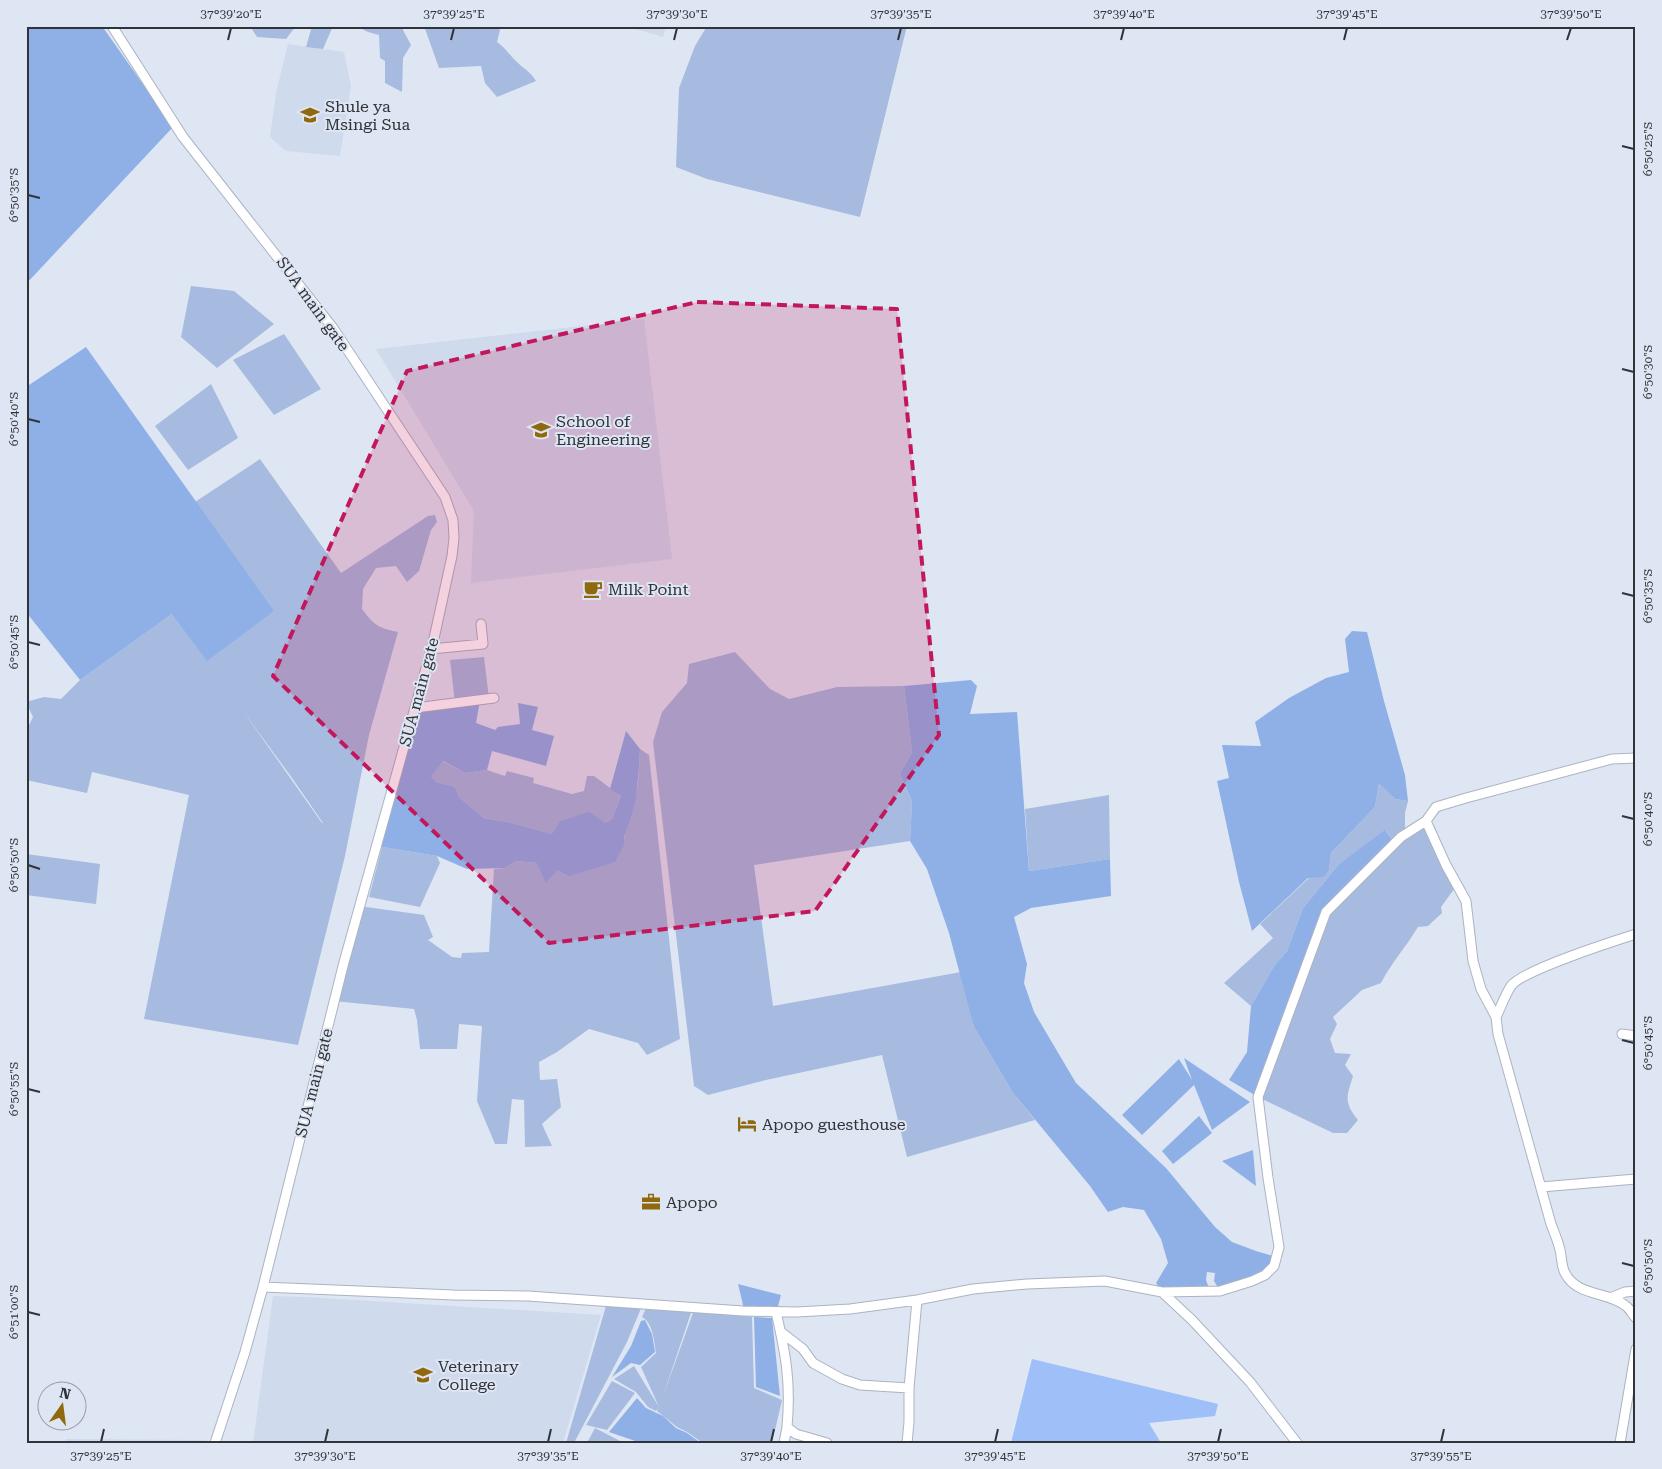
<svg xmlns="http://www.w3.org/2000/svg" width="1662" height="1469" font-family="'Roboto Serif',serif">
  <style>
    .built { fill: #cfdaed }
    .green { fill: #a6bbdf; fill-rule: evenodd }
    .forest { fill: #8fb0e7 }
    .water { fill: #9ebff7 }
    .lines { fill: none; stroke-linecap: round; stroke-linejoin: round }
    .minor-casing { stroke: #acb3c0; stroke-width: 11 }
    .minor { stroke: #fff; stroke-width: 9 }
    .marked { fill: #c2185b; fill-opacity: 0.2; stroke: #c2185b; stroke-width: 4; stroke-dasharray: 10 6; stroke-linejoin: round }
    .ticks { fill: none; stroke: #303338; stroke-width: 2 }
    .labels { text-anchor: middle; dominant-baseline: central; stroke-width: 4; stroke-linejoin: round; paint-order: stroke }
    .poi-label { font-size: 16px; fill: #303338; stroke: #dee6f3; text-anchor: start }
    .street-label { font-size: 16px; fill: #303338; stroke: #dee6f3 }
    .neatline { fill: none; stroke: #303338; stroke-width: 2 }
    .ticks-label { font-size: 12px; text-anchor: middle; fill: #303338 }
  </style>
  <rect width="100%" height="100%" fill="#dee6f3"/>
  <path class="built" d="M626,26h40l-3,11z
    M288,44l56,8 7,34 -11,70 -54,-5 -16,-14 6,-44z
    M644,319l28,240 -201,24 3,-72 -98,-162z
    M273,1296l33,1 295,18 -38,128h-310z
    M66,1439l136,1 25,3h-162z"/>
  <path class="green" d="M250,26h46l-10,13 -29,-2z
    M312,26h21l-10,23 -17,-2z
    M356,26h47v4l8,15 -8,13 -1,34 -17,-9v-22l-5,-3 -1,-23 -11,-3z
    M424,26h73l3,4 -3,12c10,7 12,13 20,20 7,7 14,10 19,19l-39,16 -12,-14 -4,-17 -42,2z
    M707,26h200l-47,191 -153,-38 -31,-12 3,-79 16,-42z
    M191,286l43,5 40,33 -57,44 -36,-31z
    M284,334l37,55 -47,26 -41,-55z
    M211,384l27,54 -50,32 -33,-44z
    M260,459l81,114 87,-57 7,-1 2,7 -6,8 -12,41 -12,11 -11,-16 -20,2 -13,21 -1,20c12,16 16,19 36,23l-29,103 -24,121 -47,189 -154,-26 45,-224 -97,-23 -5,21 -61,-13v-49l7,-14 -7,-15 18,-5 17,2 19,-19 92,-66 102,-2 -79,-110zM243,711l49,67 31,45h-1z
    M735,652l35,37 19,10 48,-12 67,-1 8,66 -12,22 12,27 -2,40 -156,24 19,141 188,-34 13,55 39,66 22,27 -128,37 -25,-102 -116,25 -58,15 -14,-9 -41,-344 9,-30 25,-29 2,-19z
    M484,657l5,42 -34,4 -5,-43z
    M640,749l9,6 31,284 -33,16 -9,-12 -49,-14 -32,23 -18,10 1,18 17,-1 4,28 -19,17 10,22 -27,1 -1,-47 -12,-1 -5,45h-12l-18,-43 5,-75 -23,-2 -2,25h-37l-3,-29 -3,-11 -80,-8 25,-95 65,9 9,22 -5,3 24,17 9,1 1,-5 27,-1 5,-83 11,-1 11,-7 21,2 20,7 67,-25c-1,-14 8,-30 11,-45 4,-17 4,-34 5,-51z
    M433,759l9,2 23,12 22,-3 18,6 2,-5 27,7 -1,5 39,11 12,-3 3,-15h7l27,20 -9,23 -7,4 -53,11 -44,-12 -24,-4 -25,-21 -4,-10 -18,-5 -6,-6z
    M1379,784l16,15 13,2 -3,12v20l21,-12 31,64 -16,22 1,6 -14,13 -10,1c-12,20 -27,36 -37,56l-19,7 -29,27 4,7 -7,15 5,14 16,1 -6,11 8,11c-6,20 -10,26 5,44l-11,13h-14l-75,-36 68,-185 68,-70 -8,-11 -47,33 -36,44 -16,43 -13,15 -23,40 -27,-23 49,-45 -13,-14 49,-46 20,-9 2,-16 44,-46z
    M1109,795l1,64 -81,12 -4,-62z
    M382,847l55,9 3,7 -20,44 -51,-10z
    M26,854l74,10 -4,40 -70,-9z
    M606,1306h36l-15,36 -53,101h-8z
    M647,1306l45,4 -30,89 32,-89 58,7 2,71 28,12 -10,43h-69l-16,-11 -10,-5 -20,-16 1,-3 -2,3 -8,-4 -12,-15 -22,-13 20,-13 25,41 -18,-40 15,-14c-2,-12 -3,-30 -14,-36z
    M612,1381l23,12 -28,37 -21,-5z
    M595,1428l29,15h-37z"/>
  <path class="forest" d="M26,26h76l71,101 -147,157z
    M86,347l188,264 -67,50 -35,-47 -92,66 -54,-68v-225z
    M1352,631l15,1 17,69 21,74 3,26 -13,-2 -16,-15 -4,23 -44,46 -2,16 -5,8 -16,1 -56,53 -13,-49 -22,-101 12,-3 -7,-33 39,1 -6,-24 34,-24 37,-20 23,-6 -4,-33z
    M971,680l6,6 -7,28 47,-2 12,159 81,-12 1,37 -80,12 -17,9 13,47 -3,19 10,29 42,71 90,85 49,59 17,15 24,9 20,6 -11,18 -45,16 -6,-10 1,-8 -8,-1 -1,8 4,11 -48,1 -6,-9 12,-20 -7,-24 -17,-29 -21,-3 -15,5 -18,-26 -77,-93 -39,-66 -25,-94 -22,-64 -17,-28 2,-40 -12,-27 12,-22 -8,-66z
    M480,700l-4,23 19,7 3,-3 22,-3 -2,-21 20,4 -6,23 22,6 -8,30 -54,-15 -5,19 -22,3 -22,-12 -12,15 6,6 18,5 4,10 25,21 24,4 44,12 8,-13 29,-9 16,11 7,-4 9,-23 -11,-7 16,-58 14,18 -1,19 -3,30 -5,19 -7,20v8l-9,17 -46,14 -12,-6 -11,13 -9,-20 -21,-2 -11,7 -38,1 -30,-13 -61,-10 42,-133z
    M1385,830l9,12 -68,70 -68,185 -29,-17 18,-28 4,-46 23,-40 13,-15 16,-43 36,-44z
    M1184,1058l66,44 -38,28 -18,-45 -52,50 -20,-20 57,-56 13,21z
    M1199,1116l13,17 -39,31 -11,-13z
    M1253,1150l3,36 -34,-25z
    M738,1284l43,11 -4,15 -33,-1z
    M754,1317l18,1 8,78 -24,-9z
    M645,1320l7,14 3,18 -15,13 -9,-2 -19,14 19,-31 10,-25z
    M637,1398l9,10 17,8 13,12 11,5 14,10h-60l-32,-11z"/>
  <path class="water" d="M1032,1359l186,45 -3,12 -66,7 12,20h-150z"/>
  <g class="lines">
    <g class="minor-casing">
      <path id="minor" d="M112,26l71,111 150,191 112,169 8,23 1,18 -2,18 -19,87 -90,323 -80,321 -18,65 -30,91
        M431,649l52,-5 -2,-20
        M415,708l79,-10
        M1426,821l20,44 20,36 7,60 8,28 15,28 2,17 53,190c3,8 7,17 9,26 2,7 1,16 5,23 12,24 43,18 61,33 4,3 7,9 10,12
        M1496,1017c5,-10 9,-22 15,-31 10,-15 103,-45 125,-52
        M1622,1034l14,2
        M1541,1187l95,-8
        M263,1287l191,8 74,1 215,15 54,1 53,-3 67,-9 56,-11 54,-5 78,-3 57,11 30,28 58,62 47,61
        M1162,1292l58,-1 32,-10 13,-6 9,-9 5,-19 -11,-69 -10,-81 68,-185 75,-75 25,-16 10,-14 30,-9 146,-39 24,-1
        M1610,1298l15,-6 11,-1
        M776,1312c10,43 15,71 11,115l9,7 31,9
        M781,1332l22,17 10,14 29,16 18,6 49,3
        M784,1443l3,-16
        M907,1443l2,-21v-34l8,-88
        M1620,1443l16,-94"/>
    </g>
    <use href="#minor" class="minor"/>
  </g>
  <path class="marked" d="M697,302l200,7 42,426 -124,176 -266,32 -276,-267 134,-305z"/>
  <path class="ticks" d="M228,40l3,-12M451,40l3,-12M674,40l3,-12M898,40l3,-12M1121,40l3,-12M1344,40l3,-12M1567,40l4,-12M1622,146l12,3M28,195l12,3M1622,369l12,3M28,419l12,3M1622,593l12,3M28,642l12,3M1622,816l12,3M28,865l12,4M1622,1040l12,3M28,1089l12,3M1622,1263l12,3M28,1312l12,3M101,1442l3,-13M325,1442l3,-13M548,1442l3,-13M771,1442l3,-13M995,1442l3,-13M1218,1442l3,-13M1441,1442l3,-13"/>
  <defs>
    <g id="school-bare" transform="scale(1.5)"><path d="M0-5L7-2L0 1L-7-2ZM-4 1L0 2.5L4 1V4Q0 6-4 4Z" fill="#90680e" stroke="#dee6f3" stroke-width="2.5" paint-order="stroke"/></g>
    <g id="cafe-bare" transform="scale(1.5)"><path d="M-5.5-4.5H6V0H3Q3 3.5 0 3.5H-2.5Q-5.5 3.5-5.5 0ZM3-3.2v2h1.7v-2ZM-6 4.5H4V6H-6Z" fill="#90680e" stroke="#dee6f3" stroke-width="2.5" paint-order="stroke"/></g>
    <g id="hotel-bare" transform="scale(1.5)"><path d="M-6-4.5h1.5V1H6V5H4.5V3h-9V5H-6ZM-4 0a1.8 1.8 0 1 1 3.6 0ZM.5 0V-2.5h3Q6-2.5 6 0Z" fill="#90680e" stroke="#dee6f3" stroke-width="2.5" paint-order="stroke"/></g>
    <g id="office-bare" transform="scale(1.5)"><path d="M-6-3h4V-5.5h4V-3h4V5H-6ZM-1-4.5V-3h2v-1.5ZM-6 0V1H6V0Z" fill="#90680e" stroke="#dee6f3" stroke-width="2.5" paint-order="stroke"/></g>
    <g id="university-bare" transform="scale(1.5)"><path d="M0-5L7-2L0 1L-7-2ZM-4 1L0 2.5L4 1V4Q0 6-4 4Z" fill="#90680e" stroke="#dee6f3" stroke-width="2.5" paint-order="stroke"/></g>
  </defs>
  <g fill-rule="evenodd">
    <use href="#school-bare" x="310" y="115"/>
    <use href="#school-bare" x="541" y="430"/>
    <use href="#cafe-bare" x="593" y="589"/>
    <use href="#hotel-bare" x="747" y="1124"/>
    <use href="#office-bare" x="651" y="1202"/>
    <use href="#university-bare" x="423" y="1375"/>
  </g>
  <g class="labels">
    <g class="poi-label">
      <text x="325" y="106">Shule ya<tspan x="325" dy="18">Msingi Sua</tspan></text>
      <text x="556" y="421">School of<tspan x="556" dy="18">Engineering</tspan></text>
      <text x="608" y="589">Milk Point</text>
      <text x="762" y="1124">Apopo guesthouse</text>
      <text x="666" y="1202">Apopo</text>
      <text x="438" y="1366">Veterinary<tspan x="438" dy="18">College</tspan></text>
    </g>
    <g class="street-label">
      <text transform="translate(313 304) rotate(54)">SUA main gate</text>
      <text transform="translate(419 692) rotate(-75)">SUA main gate</text>
      <text transform="translate(314 1083) rotate(-76)">SUA main gate</text>
    </g>
  </g>
  <rect width="1662" height="1469" fill="none" stroke="#dee6f3" stroke-width="55"/>
  <g transform="translate(62 1406) rotate(14)"><circle r="24" fill="#dee6f3" stroke="#989ea8"/>
  <path d="M0-4L9 19L0 12L-9 19Z" fill="#90680e"/>
  <text y="-8" font-size="14" font-weight="bold" text-anchor="middle" fill="#303338">N</text>
  </g>
  <rect x="28" y="28" width="1606" height="1414" class="neatline"/>
  <g class="ticks-label">
    <text x="231" y="18">37°39'20"E</text>
    <text x="454" y="18">37°39'25"E</text>
    <text x="677" y="18">37°39'30"E</text>
    <text x="901" y="18">37°39'35"E</text>
    <text x="1124" y="18">37°39'40"E</text>
    <text x="1347" y="18">37°39'45"E</text>
    <text x="1571" y="18">37°39'50"E</text>
    <text transform="translate(1648 149) rotate(-90)" y="4">6°50'25"S</text>
    <text transform="translate(14 195) rotate(-90)" y="4">6°50'35"S</text>
    <text transform="translate(1648 372) rotate(-90)" y="4">6°50'30"S</text>
    <text transform="translate(14 419) rotate(-90)" y="4">6°50'40"S</text>
    <text transform="translate(1648 596) rotate(-90)" y="4">6°50'35"S</text>
    <text transform="translate(14 642) rotate(-90)" y="4">6°50'45"S</text>
    <text transform="translate(1648 819) rotate(-90)" y="4">6°50'40"S</text>
    <text transform="translate(14 865) rotate(-90)" y="4">6°50'50"S</text>
    <text transform="translate(1648 1043) rotate(-90)" y="4">6°50'45"S</text>
    <text transform="translate(14 1089) rotate(-90)" y="4">6°50'55"S</text>
    <text transform="translate(1648 1266) rotate(-90)" y="4">6°50'50"S</text>
    <text transform="translate(14 1312) rotate(-90)" y="4">6°51'00"S</text>
    <text x="101" y="1460">37°39'25"E</text>
    <text x="325" y="1460">37°39'30"E</text>
    <text x="548" y="1460">37°39'35"E</text>
    <text x="771" y="1460">37°39'40"E</text>
    <text x="995" y="1460">37°39'45"E</text>
    <text x="1218" y="1460">37°39'50"E</text>
    <text x="1441" y="1460">37°39'55"E</text>
  </g>
</svg>
